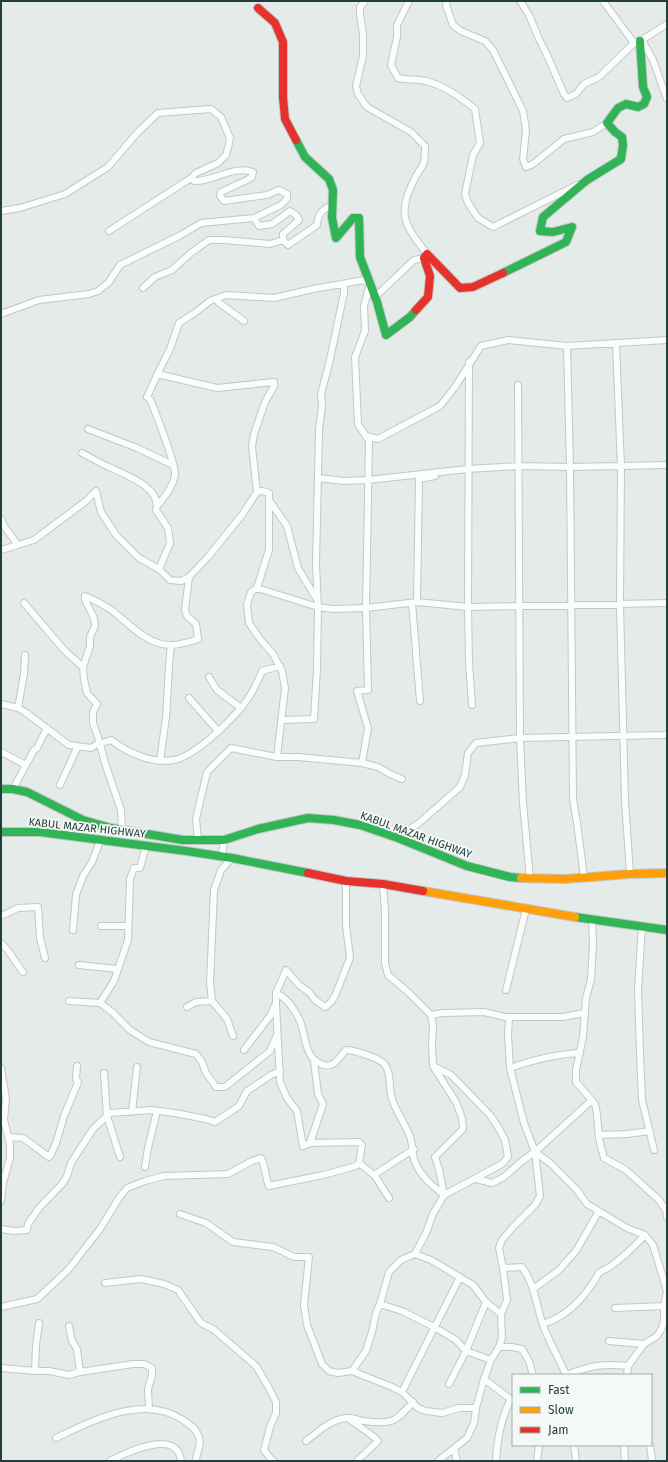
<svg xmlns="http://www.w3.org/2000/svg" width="668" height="1462" font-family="'Fira Sans',sans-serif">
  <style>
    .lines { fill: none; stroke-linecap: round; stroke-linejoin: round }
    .street-casing { stroke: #c2c8c5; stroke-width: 8 }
    .fast-casing { stroke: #c1c8c6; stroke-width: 10 }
    .slow-casing { stroke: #c1c8c6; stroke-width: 10 }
    .jam-casing { stroke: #c1c8c6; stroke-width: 10 }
    .street { stroke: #fbfcfc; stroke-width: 6 }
    .fast { stroke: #30b455; stroke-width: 8 }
    .slow { stroke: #ff9f0a; stroke-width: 8 }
    .jam { stroke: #e5322d; stroke-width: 8 }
    .labels { text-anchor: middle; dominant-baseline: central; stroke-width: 3.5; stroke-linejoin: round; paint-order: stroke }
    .street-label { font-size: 11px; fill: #223f39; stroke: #f4f9f7 }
  </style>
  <rect width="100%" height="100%" fill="#e5ebe8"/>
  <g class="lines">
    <g class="street-casing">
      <path id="street" d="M365,1l-5,6v7l3,21v21l-7,30 2,8 9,13 44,25 14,14c0,5 0,11 -1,16 -1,5 -7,11 -9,16 -18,36 -12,45 12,76
        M409,1l-12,24v12l-6,28 7,13c9,2 19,1 28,3 19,5 34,16 49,28l5,34 -7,12 -8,39 3,9 10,15 15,9 84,-42
        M447,1l-1,4 7,20 8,6 24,10 8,9 30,61 3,19 -3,29 3,8 7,-3 31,-25 29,-7 14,-9
        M520,1l9,14 10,24 8,16 17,39 3,4 9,-4 8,-10 15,-7 35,-34
        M603,1l31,42 8,-3 25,-16
        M642,40l11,20 14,39
        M1,211l19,-3 45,-14 43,-27 30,-35 20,-19 53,-4 10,8 9,21 -2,10 -2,7 -8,8 -22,10 -5,5 3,3c20,1 38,-16 59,-9l-1,5 -5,3 -26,12 -1,4 4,5 43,-6 12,-5 8,4v5l-6,6 -27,13 5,8 13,-2 18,-13 6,4 3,5 -16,14v6l5,5 29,-20c1,-11 5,-16 16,-20
        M109,231l82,-53
        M143,288l12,-11 17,-7 20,-18 17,-12h15l46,4 13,-4
        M375,297l39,-37 10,-2
        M218,299v3l26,19
        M1,314l38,-14 50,-6 9,-3 11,-9 11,-17 61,-30 20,-12 53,-5
        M616,343l5,124 -1,137 5,197 5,73
        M567,346l3,121 3,332 4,24 7,54
        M469,362l-1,245 1,55 3,43
        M157,374l60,14 57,-6v4l-9,16 -11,32 -2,12 5,46
        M518,385l2,353 3,65 7,76
        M88,429l49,19 36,17
        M366,436l12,3 62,-33 15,-19 26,-41 27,-6 59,6 100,-6
        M82,453c9,5 18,10 27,14 16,8 53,20 47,43l12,18 2,15 -11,26
        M318,478l26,3 24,-1 100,-11 51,-3 51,1 97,-2
        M269,500l18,26 11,42 18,30
        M158,505c7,-9 15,-18 17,-30 1,-12 -19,-60 -24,-74l-4,-4 12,-26 11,-22 9,-26 17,-11 14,-11 16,-6 48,3 39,-9 51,-9 6,4 -6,22 1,25 -10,26 3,67 11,17 -3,167 2,82 -11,1 11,37 -6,35
        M1,519l3,7 14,19 16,-5 52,-39 10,-10 5,21 15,23 23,23 20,11 11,11 11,1 8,-4 19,-20 34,-42 15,-23 5,-1 7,2v57l-12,38 -6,4 -4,12 2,19 11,16 13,15 9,17 3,17 -8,69
        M1,550l17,-5
        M257,588l61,19 15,2 33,-1 51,-6 51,5 199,-4
        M417,602l2,-123 16,-3
        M24,603l41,48 18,16
        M412,603l8,98
        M209,677l8,13 24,18
        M189,698l29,33
        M1,704l17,4 7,4 44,33 22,3 8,-5
        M18,708l6,-34 1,-19
        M281,720l33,-1 3,-50 1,-62 -2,-43 3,-134 3,-24 -1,-12 8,-30 15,-71v-9
        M99,744l12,-4c17,13 41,24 63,20 21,-4 53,-36 67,-52 9,-11 16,-24 21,-37l18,-5
        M1,752l25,13
        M160,761c2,-15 4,-29 6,-44 2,-24 2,-48 5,-72
        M60,785l18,-39
        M13,789l21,-39 3,-2 10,-20
        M122,829l-1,-19 -16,-47 -7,-26 -5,-14v-11l4,-8 -10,-11 -3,-14 -1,-12 7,-21v-9l5,-11 -1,-8 -9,-18v-4c9,4 17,8 25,13 19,14 36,36 61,36 10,0 18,-3 27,-6l-2,-15 -9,-8 -2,-6 4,-33
        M398,838l21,-15 41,-36 5,-12 3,-22 8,-10 44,-5 144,-3 3,-1
        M198,840l-2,-21 11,-47 24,-24 46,9h21l64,6 16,4 12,7 12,5
        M222,856l2,-16
        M232,858l-11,12 -7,20 -4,93 2,18 15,18 6,17
        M383,884l2,27v52l3,12 21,18 22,22 2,12 -1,18 1,21 23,36 6,16 1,11 -28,28 4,12 5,26
        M1,916l17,-8 20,-1 2,31 5,20
        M592,919l1,24 -2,36 -5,19 -3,39 -7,33v12l19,22 2,10 2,25 5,19 22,12 33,30 7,10 1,7
        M101,926h27
        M642,927l-4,62 2,64 2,47 12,50
        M73,930l3,-35 7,-19 9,-14 8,-21
        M1,943c10,9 13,18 22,29
        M79,965l38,4
        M506,990l20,-81
        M276,993c11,5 19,17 24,28 6,15 4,36 21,43 3,2 8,2 12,0 5,-3 9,-10 13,-14 7,0 35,8 39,15 6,8 4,20 6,30 3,14 12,25 18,39 3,6 3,13 4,21 3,17 18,30 31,40
        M69,1001l31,2 12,9 18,18 19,12 47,12 6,8 4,11 10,14h9l45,-36 7,-16
        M100,1003l14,-22 14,-41 2,-61 4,-11h6l6,-22
        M187,1007l9,-5 16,-1
        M431,1015l12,-2 41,-1 21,5h58l21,-4
        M244,1050l26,-34 5,-11
        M1,1068l5,31 -2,21 6,24v14l-7,25 -2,18
        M510,1068c23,-8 45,-14 70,-15
        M104,1073l3,43 13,41
        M132,1112l5,-45
        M599,1135l28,-1 23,-3
        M8,1137l15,1 26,19 1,-1 6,-13 8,-27 14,-34 -2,-3 1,-13
        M310,1143l13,-39 -5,-10 -4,-33
        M535,1152l15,11 27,27 10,14 40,24 18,7 8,10 14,46
        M359,1163l16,13 14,22
        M145,1167l3,-19 9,-37
        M374,1175l40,-26
        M476,1179l16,4 12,-6 18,-16 14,-10 56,-51
        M180,1214l26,9 27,19 40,5 21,10h15l-5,48 3,20 15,39 7,7 9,2 14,-2 40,16 10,5 16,16 8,3 16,2 17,-5h17
        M1,1229l13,2 13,-1 1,-6 11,-16 24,-25 4,-7 4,-13 22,-34 17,-16 41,-3 24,3 31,6 9,3 24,-16 8,-15 24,-16 9,-4
        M415,1254l16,6 42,25 13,17 15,12
        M503,1268l19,-1c13,18 14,38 21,58 6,17 16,33 23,50
        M105,1283l36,-4 23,5 14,6 23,33 12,6 43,37 13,22 7,14v11l-6,14 -6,23 7,9 3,2
        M533,1289l26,-19 17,-19 23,-40
        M380,1304l22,7 34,17 20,12 10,11 25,9
        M1,1307l36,-8 31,-29 32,-41 19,-31 8,-10 18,-7 19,-5 64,-2 24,-13 9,-3c5,9 4,19 8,28l54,-11 33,-9 3,-3 3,-18 -3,-3 -49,1 -7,3 -6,-35 -10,-13 -7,-16 -4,-78v-11l10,-23 13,15 10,7 6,8 10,7 6,-5 4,-6 15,-38 -4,-33v-44
        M615,1308l49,-2
        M543,1324c26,-8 43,-28 56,-51 3,-3 6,-3 9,-5 13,-9 26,-21 37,-33
        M69,1326l3,15 5,8 3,23
        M609,1341l35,3
        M499,1347h13l10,2 7,12 4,14
        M1,1368l34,3h14l20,4 11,-3 53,-8h11l8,4v7l-4,14 1,20
        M35,1371l1,-26 3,-22
        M352,1371l14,-20 6,-19 4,-19 4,-9 9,-32 12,-12 14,-6 11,-21 7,-19 11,-19 58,-31 6,-7 -3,-17 -7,-13 -8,-12 -39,-40 -18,-9
        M566,1375c24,-9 36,-12 62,-9
        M627,1375l1,-9 16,-22 13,-8 5,-8 2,-8v-14l3,-15
        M484,1379l29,22
        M449,1384l17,-33 20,-49
        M402,1392l58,-115
        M349,1419c6,5 26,17 29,22l-21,20
        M56,1438c38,-18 87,-44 127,-18 6,4 13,8 15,15 5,9 -2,17 -2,26
        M306,1441c12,-9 24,-21 40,-23 6,-1 12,2 18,3 28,4 31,1 49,-19
        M574,1445l2,16
        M624,1445l1,16
        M650,1445l2,16
        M454,1449l3,12
        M110,1461c17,-9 68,-33 71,0
        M438,1461l29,-23 7,-15 2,-15 8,-29 7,-19 8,-13 3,-9 -1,-24 6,-14 -4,-32 -4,-20 3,-8 11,-13 22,-22 5,-9 -5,-44 -11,-29 -14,-55 -2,-33 1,-18
        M496,1461c1,-21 5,-43 15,-62
        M537,1461l2,-16"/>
    </g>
    <g class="fast-casing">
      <path id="fast" d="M296,140l9,17 24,22 4,11 -1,28 4,20 17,-20h6l1,39 17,45 9,33 24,-18 6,-7
        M503,273l63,-31 6,-15 -19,5 -13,-1 3,-14 44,-37 34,-21 2,-14 -1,-8 -7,-5 -8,-9 11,-15 8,-4 12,3 6,-3 3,-7 -4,-10 -3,-46
        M1,789h12l14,3 56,28 28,8 72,12h41l34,-11 50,-11 26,2 26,5 38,13 69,28 43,11 11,1
        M1,832h39l146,19 46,7 76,15
        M575,917l92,13"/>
    </g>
    <g class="slow-casing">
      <path id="slow" d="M521,878l44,1 65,-5 37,-1
        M423,891l152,26"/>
    </g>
    <g class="jam-casing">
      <path id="jam" d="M258,8l17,15 8,19v55l2,22 11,21
        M416,310l12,-13 2,-21 -6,-18 3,-4 33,34 13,-1 30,-14
        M308,873l38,8 37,3 40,7"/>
    </g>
    <use href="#street" class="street"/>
    <use href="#fast" class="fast"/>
    <use href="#slow" class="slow"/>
    <use href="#jam" class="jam"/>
  </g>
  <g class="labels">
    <g class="street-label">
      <text transform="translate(87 828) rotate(6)">KABUL MAZAR HIGHWAY</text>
      <text transform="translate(416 835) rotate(20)">KABUL MAZAR HIGHWAY</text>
    </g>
  </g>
  <rect width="668" height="1462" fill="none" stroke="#223f39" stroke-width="4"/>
  <rect x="512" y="1374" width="140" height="72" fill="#f4f9f7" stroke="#a0afab"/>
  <rect x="520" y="1387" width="20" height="6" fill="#30b455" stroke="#a0afab"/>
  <text x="548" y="1394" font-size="12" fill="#223f39">Fast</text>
  <rect x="520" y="1407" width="20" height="6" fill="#ff9f0a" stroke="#a0afab"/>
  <text x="548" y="1414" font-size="12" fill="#223f39">Slow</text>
  <rect x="520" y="1427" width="20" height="6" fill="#e5322d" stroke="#a0afab"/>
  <text x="548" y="1434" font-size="12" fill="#223f39">Jam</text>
</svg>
